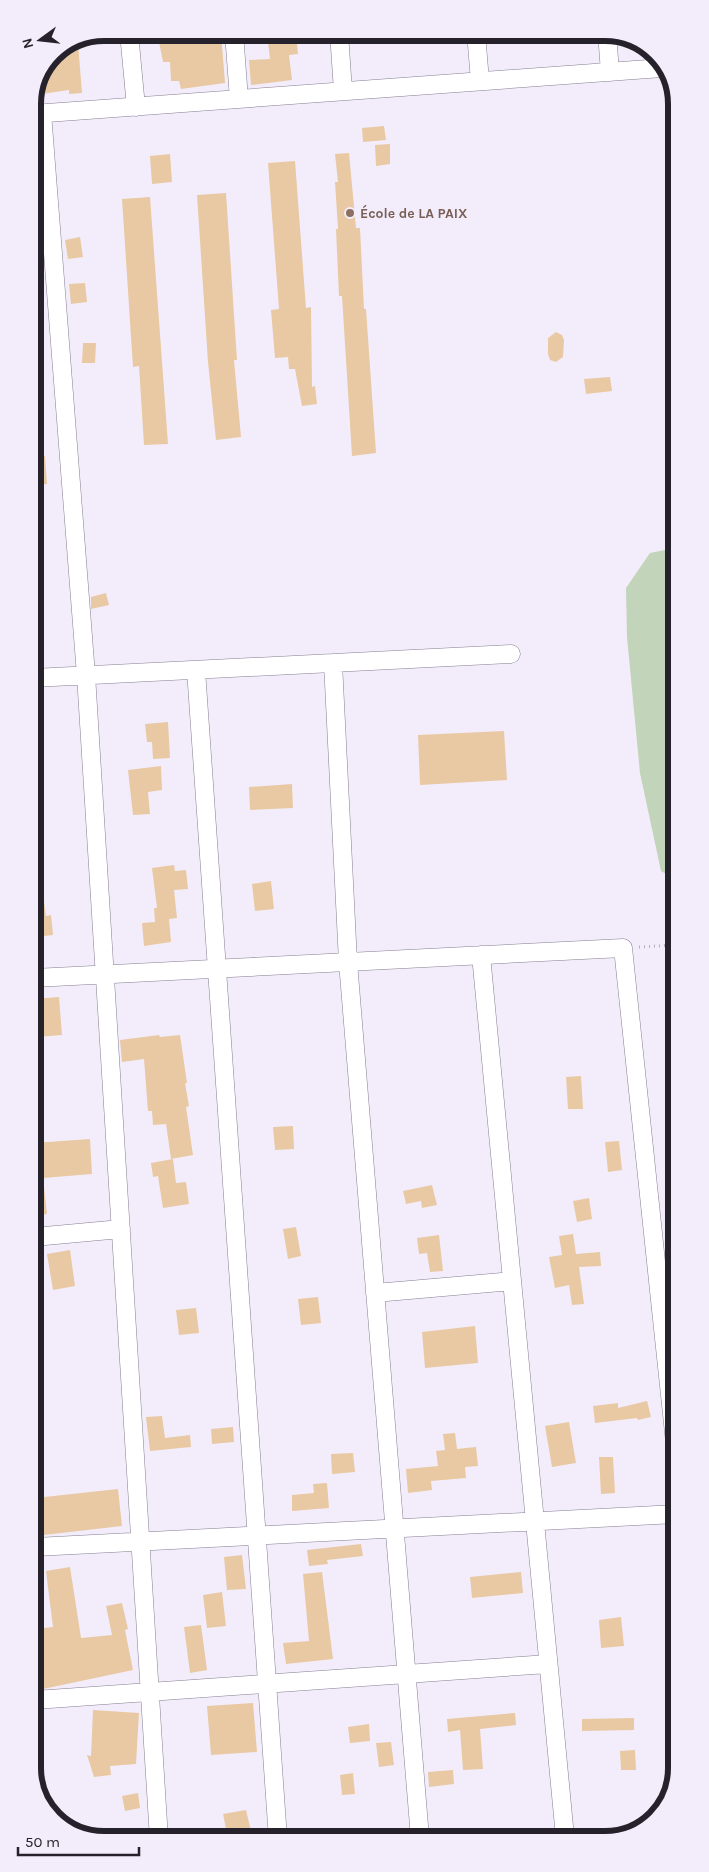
<svg xmlns="http://www.w3.org/2000/svg" width="709" height="1872" font-family="Karla,sans-serif">
  <style>
    .green { fill: #c2d4b9 }
    .building { fill: #e8c9a3 }
    .lines { fill: none; stroke-linecap: round; stroke-linejoin: round }
    .minor-casing { stroke: #867e93; stroke-width: 19 }
    .path { stroke: #b5afbc; stroke-width: 3; stroke-dasharray: 1 4; stroke-linecap: butt }
    .minor { stroke: #fff; stroke-width: 18 }
    .education-dot { fill: #8d6e63; stroke: #f3edfb; stroke-width: 2 }
    .labels { text-anchor: middle; dominant-baseline: central; stroke-width: 4; stroke-linejoin: round; paint-order: stroke }
    .education-label { font-size: 14px; font-weight: bold; fill: #785e54; stroke: #f3edfb; text-anchor: start }
    .rim { fill: none; stroke: #26222b; stroke-width: 6 }
  </style>
  <rect width="100%" height="100%" fill="#f3edfb"/>
  <path class="green" d="M675,548v331l-14,-8 -21,-98 -13,-136 -1,-49 24,-35z"/>
  <path class="building" d="M168,33h53l4,50 -44,6 -2,-8h-8l-1,-19h-7l-4,-20 10,-4z
    M296,33l2,21 -9,1 3,25 -41,5 -2,-25 21,-1 -3,-25z
    M78,43l4,50 -13,1v-4l-34,5 19,-42z
    M384,126l2,14 -23,2 -1,-14z
    M390,144v20l-14,2 -1,-21z
    M349,153l7,75h4l4,81h2l10,144 -24,3 -10,-160h-3l-3,-67h2l-3,-47h3l-3,-28z
    M170,154l2,28 -20,2 -2,-28z
    M295,161l11,147 5,-1 1,80 3,-1 2,18 -15,2 -7,-37h-6l-1,-12 -13,1 -4,-48 8,-1 -11,-146z
    M226,193l11,167h-3l7,77 -25,3 -8,-78 -11,-167z
    M150,197l18,247 -24,1 -5,-79 -6,1 -11,-168z
    M80,237l3,20 -15,2 -3,-19z
    M85,283l2,19 -16,2 -2,-20z
    M556,332l6,3 2,5 -1,17 -7,5 -6,-2 -2,-6v-16z
    M83,343h13l-1,20h-13z
    M610,377l2,14 -26,3 -2,-15z
    M45,456l2,28 -13,1 -1,-28z
    M106,593l3,12 -18,4v-12z
    M168,722l2,36 -17,1 -1,-17h-5l-2,-18z
    M504,731l3,49 -87,5 -2,-50z
    M161,766l1,24 -14,2 2,22 -17,1 -5,-45z
    M292,784l1,24 -43,2 -1,-23z
    M174,865l1,6 11,-1 2,19 -14,1 3,28 -8,1 2,23 -27,4 -2,-23 13,-1 -1,-14h3l-5,-40z
    M271,881l3,28 -19,2 -3,-27z
    M42,887l4,29 5,-1 2,20 -19,2v-49z
    M59,997l3,38 -25,2 -3,-38z
    M159,1035l1,2 20,-2 7,48h-2l4,23 -3,1 7,48 -22,4 -5,-35 -13,1 -1,-14h-4l-4,-52 -22,3 -2,-22z
    M581,1076l2,33h-15l-2,-32z
    M293,1126l1,23 -19,1 -2,-23z
    M90,1139l2,35 -49,4 4,36 -13,2v-73z
    M619,1141l3,29 -14,2 -3,-30z
    M173,1159l3,24 10,-1 3,22 -26,4 -5,-32 -5,1 -2,-14z
    M432,1185l5,20 -15,3 -1,-7 -15,3 -3,-13z
    M589,1198l3,21 -15,3 -4,-21z
    M296,1227l5,29 -13,3 -5,-30z
    M573,1234l3,20 24,-2 1,14 -22,1 5,37 -12,1 -3,-20 -14,3 -6,-31 13,-2 -3,-19z
    M439,1235l4,36 -13,1 -3,-19 -8,1 -2,-16z
    M70,1250l5,36 -22,4 -6,-36z
    M318,1297l3,26 -20,2 -3,-26z
    M196,1308l3,25 -20,2 -3,-25z
    M475,1326l3,37 -53,5 -3,-36z
    M647,1401l4,16 -13,3 -1,-2 -42,5 -2,-17 25,-3v5z
    M162,1416l3,22 25,-3 1,12 -41,4 -4,-34z
    M569,1422l7,41 -24,4 -7,-41z
    M233,1427l1,15 -22,2 -1,-15z
    M455,1433l2,16 19,-2 2,19 -13,1 1,11 -35,3 1,9 -24,3 -2,-24 32,-3 -2,-15 9,-1 -2,-16z
    M353,1453l2,19 -23,2 -1,-20z
    M599,1457h14l2,36 -14,1z
    M327,1483l2,25 -37,3v-16l22,-2 -1,-9z
    M118,1489l4,37 -87,10v-38z
    M361,1544l2,12 -36,4 1,4 -19,2 -2,-16z
    M242,1555l4,34 -19,1 -3,-33z
    M70,1567l11,71 31,-3 -6,-29 16,-3 6,26 -3,1 8,40 -90,19 -8,-39v-21l18,-2 -7,-56z
    M322,1572l11,87 -47,5 -3,-21 26,-2 -6,-67z
    M521,1572l2,21 -51,5 -2,-21z
    M222,1592l4,34 -19,2 -4,-33z
    M621,1617l3,29 -23,2 -2,-28z
    M201,1625l6,45 -17,3 -6,-46z
    M253,1703l4,49 -46,3 -4,-49z
    M93,1710l46,3 -3,51 -26,2 1,9 -17,2 -7,-22 4,1z
    M515,1713l1,12 -36,4 3,40 -20,1 -3,-40 -12,2 -1,-13z
    M634,1718v12l-52,1v-12z
    M369,1724l1,17 -20,2 -2,-16z
    M391,1742l3,23 -15,2 -3,-24z
    M635,1750l1,20h-15l-1,-19z
    M453,1770l1,14 -25,3 -1,-15z
    M353,1773l2,21 -13,1 -2,-20z
    M138,1793l2,15 -15,3 -3,-15z
    M246,1810l7,29h-25l-5,-25z"/>
  <g class="lines">
    <g class="minor-casing">
      <path id="minor" d="M129,33l7,74
        M234,33l5,66
        M339,33l4,58
        M476,33l4,48
        M607,33l3,39
        M42,113l44,562 73,1164
        M33,114l629,-46
        M333,663l15,299 72,876
        M196,670l82,1169
        M33,678l478,-24
        M481,955l84,882
        M34,978l589,-30 53,504
        M34,1237l87,-8
        M375,1293l137,-12
        M35,1547l641,-33
        M35,1700l513,-36"/>
    </g>
    <path class="path" d="M639,947l36,-2"/>
    <use href="#minor" class="minor"/>
  </g>
  <circle class="education-dot" cx="350" cy="213" r="5"/>
  <g class="labels">
    <g class="education-label">
      <text x="360" y="213">École de LA PAIX</text>
    </g>
  </g>
  <path d="M0 0H709V1872H0ZM104 41H605A63 63 0 0 1 668 104V1768A63 63 0 0 1 605 1831H104A63 63 0 0 1 41 1768V104A63 63 0 0 1 104 41Z" fill="#f3edfb" fill-rule="evenodd"/>
  <path class="rim" d="M104 41H605A63 63 0 0 1 668 104V1768A63 63 0 0 1 605 1831H104A63 63 0 0 1 41 1768V104A63 63 0 0 1 104 41Z"/>
  <g transform="translate(40 40) rotate(255)" stroke="#f3edfb" stroke-width="4" paint-order="stroke">
  <path d="M0-4L9 19L0 12L-9 19Z" fill="#26222b"/>
  <text y="-8" font-size="14" font-weight="bold" text-anchor="middle" fill="#26222b">N</text>
  </g>
  <path d="M18 1847v8h121v-8" fill="none" stroke="#26222b" stroke-width="2.5"/>
  <text x="25" y="1847" font-size="15" fill="#26222b" stroke="#f3edfb" stroke-width="4" paint-order="stroke">50 m</text>
</svg>
